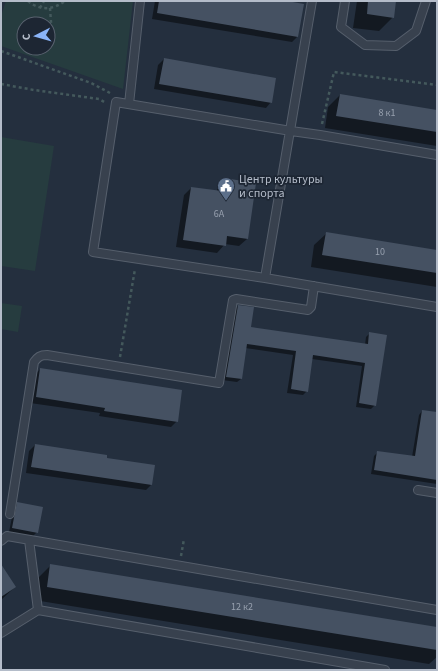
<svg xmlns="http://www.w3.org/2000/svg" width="438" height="671" font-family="'Source Sans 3',sans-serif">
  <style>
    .green { fill: #263c3f; fill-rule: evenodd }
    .shadow { fill: #0007 }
    .building { fill: #455162 }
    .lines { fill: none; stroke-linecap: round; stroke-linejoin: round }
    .lane-casing { stroke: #565f6c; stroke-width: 10 }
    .path { stroke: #44595c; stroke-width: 2.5; stroke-dasharray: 3 3; stroke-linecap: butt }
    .lane { stroke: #38414e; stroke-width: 8 }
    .labels { text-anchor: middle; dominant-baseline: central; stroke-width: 3.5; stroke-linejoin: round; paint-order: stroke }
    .number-label { font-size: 10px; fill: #98a1af }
    .poi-label { font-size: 12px; fill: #b4bcc9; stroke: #1d2633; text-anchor: start }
  </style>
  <rect width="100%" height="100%" fill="#242f3e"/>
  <path class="green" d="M6,1h127l-10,88 -122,-43v-30zM24,24h24v24h-24z
    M1,137l53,9 -19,125 -34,-5z
    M1,303l21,3 -4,26 -17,-3z"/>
  <path class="shadow" d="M155,1h126l16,36 -5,5 -140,-23z
    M357,1h38l-2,16 -14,14 -26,-3z
    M164,59l107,43 -5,6 -112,-19 4,-24z
    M340,95l97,16v35l-112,-18 3,-21z
    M225,179l30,4 -8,56 -8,7 -14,-2 -8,9 -41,-6 8,-52 7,-7 26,4v-6z
    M327,233l110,18v36l-126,-20 3,-22z
    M238,306l12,22 115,17 1,-8 4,-4 5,72 -4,4 -15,-2 6,-41 -50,-7 -5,32 -4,4 -16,-2 6,-38 -48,-7 -4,31 -4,3 -15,-2 12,-70z
    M40,369l137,52 -6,6 -72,-11 1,-3 -70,-10 5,-28z
    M422,411l15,2v71l-66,-10 3,-18 4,-4 34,5 7,-42z
    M35,445l71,13 45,27 -5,5 -120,-17 3,-22z
    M18,503l19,29 -4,4 -24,-4 5,-25z
    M51,565l386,63v29l-8,7 -395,-64 3,-21z
    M1,569l14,18 -14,13z"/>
  <path class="building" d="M159,1h128l17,3 -6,33 -141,-24z
    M368,1h28l-2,17 -27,-4z
    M164,58l112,20 -4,25 -113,-19z
    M340,94l97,16v22l-101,-16z
    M224,178l32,5 -8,56 -21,-3 -1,10 -43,-6 8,-53 31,4z
    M326,232l111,18v23l-115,-18z
    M238,305l16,2 -3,20 117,17 1,-12 18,3 -11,71 -17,-3 6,-40 -52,-8 -5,37 -17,-3 5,-38 -49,-7 -5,35 -16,-2z
    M40,368l142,22 -4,32 -74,-11 1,-3 -69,-11z
    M422,410l15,2v68l-63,-10 3,-19 38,5z
    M35,444l72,11v3l48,7 -3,20 -121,-18z
    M17,502l26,5 -5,26 -26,-5z
    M1,564l15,23 -15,10z
    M50,564l387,63v23l-390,-63z"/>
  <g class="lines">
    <g class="lane-casing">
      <path id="lane" d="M345,1l-4,26 24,18 31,1 20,-15 10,-30
        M129,104l11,-103
        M437,155l-117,-20 -29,-4 -175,-29 -23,150 172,26 172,29
        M265,278l47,-277
        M418,490l19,3
        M10,514l24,-152c4,-5 6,-7 13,-7l172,28 14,-83 3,-1 72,11 3,-3 3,-21
        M1,541l6,-5 430,74
        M38,610l347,60
        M1,633l37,-23 -9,-70"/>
    </g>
    <path class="path" d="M28,1c12,10 25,9 37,0
      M40,8l4,-7
      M50,8l2,28
      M1,51l90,32 19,10
      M1,84l33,6 65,9 7,4
      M322,124l12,-52 103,13
      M120,357l15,-88
      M181,556l3,-17"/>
    <use href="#lane" class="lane"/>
  </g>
  <defs>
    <g id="civic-pin" transform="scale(0.9)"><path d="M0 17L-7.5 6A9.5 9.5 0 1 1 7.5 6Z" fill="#5c6f8a" stroke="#1d2633"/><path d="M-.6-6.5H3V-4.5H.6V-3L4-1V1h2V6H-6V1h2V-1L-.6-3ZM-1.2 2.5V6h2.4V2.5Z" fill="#fff"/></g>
  </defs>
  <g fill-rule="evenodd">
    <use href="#civic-pin" x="226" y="186"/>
  </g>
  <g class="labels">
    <g class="number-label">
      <text x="387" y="113">8 к1</text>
      <text x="219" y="214">6А</text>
      <text x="380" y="252">10</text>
      <text x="242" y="607">12 к2</text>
    </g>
    <g class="poi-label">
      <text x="239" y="179">Центр культуры<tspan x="239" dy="14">и спорта</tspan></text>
    </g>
  </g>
  <rect width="438" height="671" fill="none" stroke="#b4bcc9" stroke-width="4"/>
  <g transform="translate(36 36) rotate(264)"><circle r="19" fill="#1d2633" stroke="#59626f"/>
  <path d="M0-3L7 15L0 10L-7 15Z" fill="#8ab4f8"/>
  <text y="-6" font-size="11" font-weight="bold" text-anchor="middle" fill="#b4bcc9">С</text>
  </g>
</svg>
